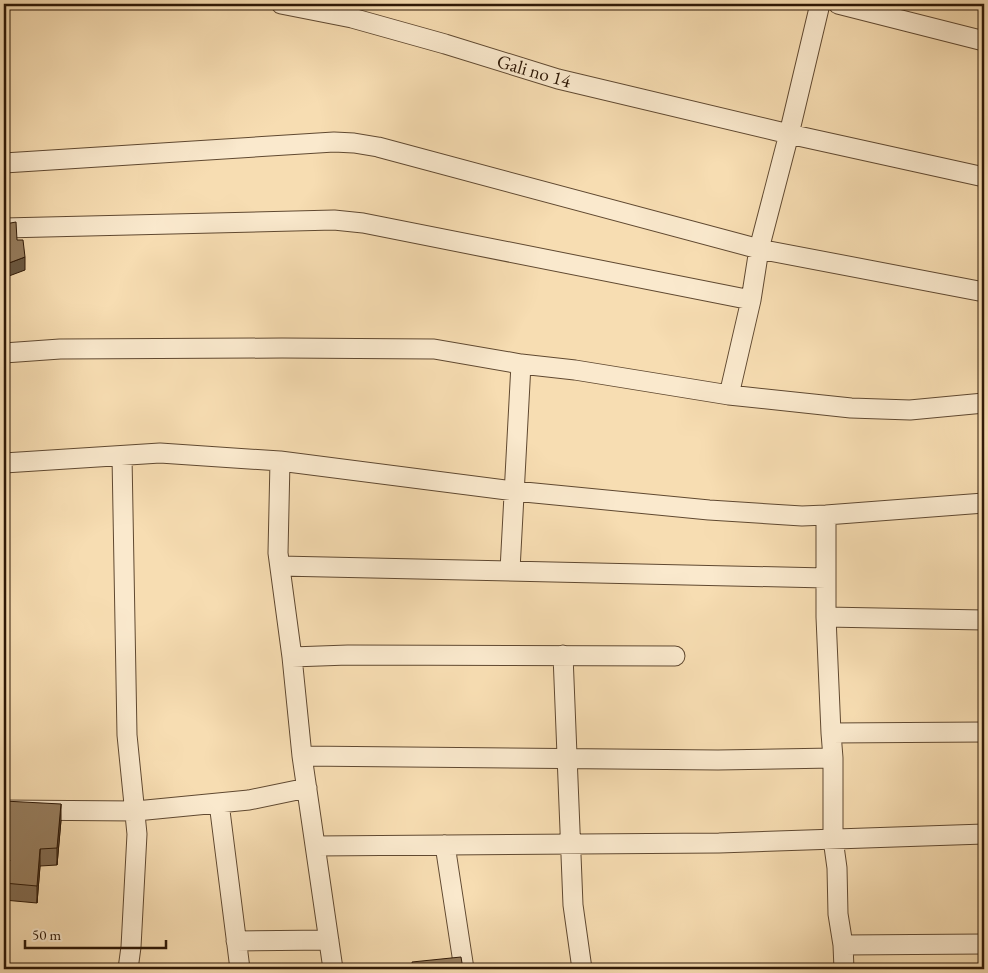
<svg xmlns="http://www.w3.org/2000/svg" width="988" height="973" font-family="'EB Garamond',serif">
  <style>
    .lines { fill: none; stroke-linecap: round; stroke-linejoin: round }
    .minor-casing { stroke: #604931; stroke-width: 21 }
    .minor { stroke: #fae9cd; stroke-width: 19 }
    .wall { fill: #826c52; stroke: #2e1806 }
    .shaded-wall { fill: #6a5842; stroke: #2e1806 }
    .building { fill: #977e5f; stroke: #2e1806 }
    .labels { text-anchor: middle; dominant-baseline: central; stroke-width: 4; stroke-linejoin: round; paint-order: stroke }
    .street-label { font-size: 19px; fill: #2e1806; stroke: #fae9cd }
  </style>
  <rect width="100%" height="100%" fill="#f7ddb2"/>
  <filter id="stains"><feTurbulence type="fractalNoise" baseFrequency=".004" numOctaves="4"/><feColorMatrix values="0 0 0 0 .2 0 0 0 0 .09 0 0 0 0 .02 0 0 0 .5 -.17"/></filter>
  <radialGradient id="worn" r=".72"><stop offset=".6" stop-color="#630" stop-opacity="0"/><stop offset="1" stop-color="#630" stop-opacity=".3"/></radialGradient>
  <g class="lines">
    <g class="minor-casing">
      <path id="minor" d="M281,4l71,14 93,26 113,35 231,55 195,43
        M838,4l146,37
        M4,163l330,-21 20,1 24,4 381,102 225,43
        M4,228l330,-8 29,3 388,77
        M4,353l56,-4 222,-1 152,1 87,15 54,6 154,25 122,13 59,2 74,-7
        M729,395l22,-95 8,-51 30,-115 31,-130
        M122,456l5,279 10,99 -6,113 -3,22
        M280,461l-2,92 14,104 10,99 31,213
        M4,463l156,-10 120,8 234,30 195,19 93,6 24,-1 158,-12
        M826,515v102l5,116 2,25v81l4,29 1,46 5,31 1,24
        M280,566l546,12
        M510,570l11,-206
        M826,617l158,3
        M563,655l10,250 9,64
        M292,657l56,-2 327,1
        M831,733l153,-1
        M302,756l416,4 115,-2
        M219,803l21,166
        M4,810l132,1 113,-11 58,-12
        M445,845l19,124
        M316,846l403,-3 265,-9
        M236,941l93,-1
        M843,945l141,-1"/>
    </g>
    <use href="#minor" class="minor"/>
  </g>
  <path class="wall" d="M4,801l57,19 -4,45 -17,1 -3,37 -33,-3z"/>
  <path class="shaded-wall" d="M25,257v13l-16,6 -5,4v-12l5,-5z
    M61,804v16l-4,45v-17z
    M40,849v17l-3,37v-17z
    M6,852v17l-2,1v-17z"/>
  <path class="building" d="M16,222l1,18h6l2,17 -16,6 -5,5v-44h1z
    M4,801l57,3 -4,44 -17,1 -3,37 -33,-3v-19l6,-3 -4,-9 -2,1z
    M461,957l2,12h-50l-1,-7z"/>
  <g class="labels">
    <g class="street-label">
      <text transform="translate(534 71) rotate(16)">Gali no 14</text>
    </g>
  </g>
  <rect width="988" height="973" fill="none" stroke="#f7ddb2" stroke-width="20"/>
  <rect x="5" y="5" width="978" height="963" fill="none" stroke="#2e1806" stroke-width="2.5"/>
  <rect x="10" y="10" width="968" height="953" fill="none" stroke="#2e1806"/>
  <path d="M25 940v8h141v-8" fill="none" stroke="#2e1806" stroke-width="2.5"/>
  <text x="32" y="940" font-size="15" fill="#2e1806" stroke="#fae9cd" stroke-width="4" paint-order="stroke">50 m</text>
  <rect width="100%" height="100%" filter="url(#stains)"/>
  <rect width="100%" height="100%" fill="url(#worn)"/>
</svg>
